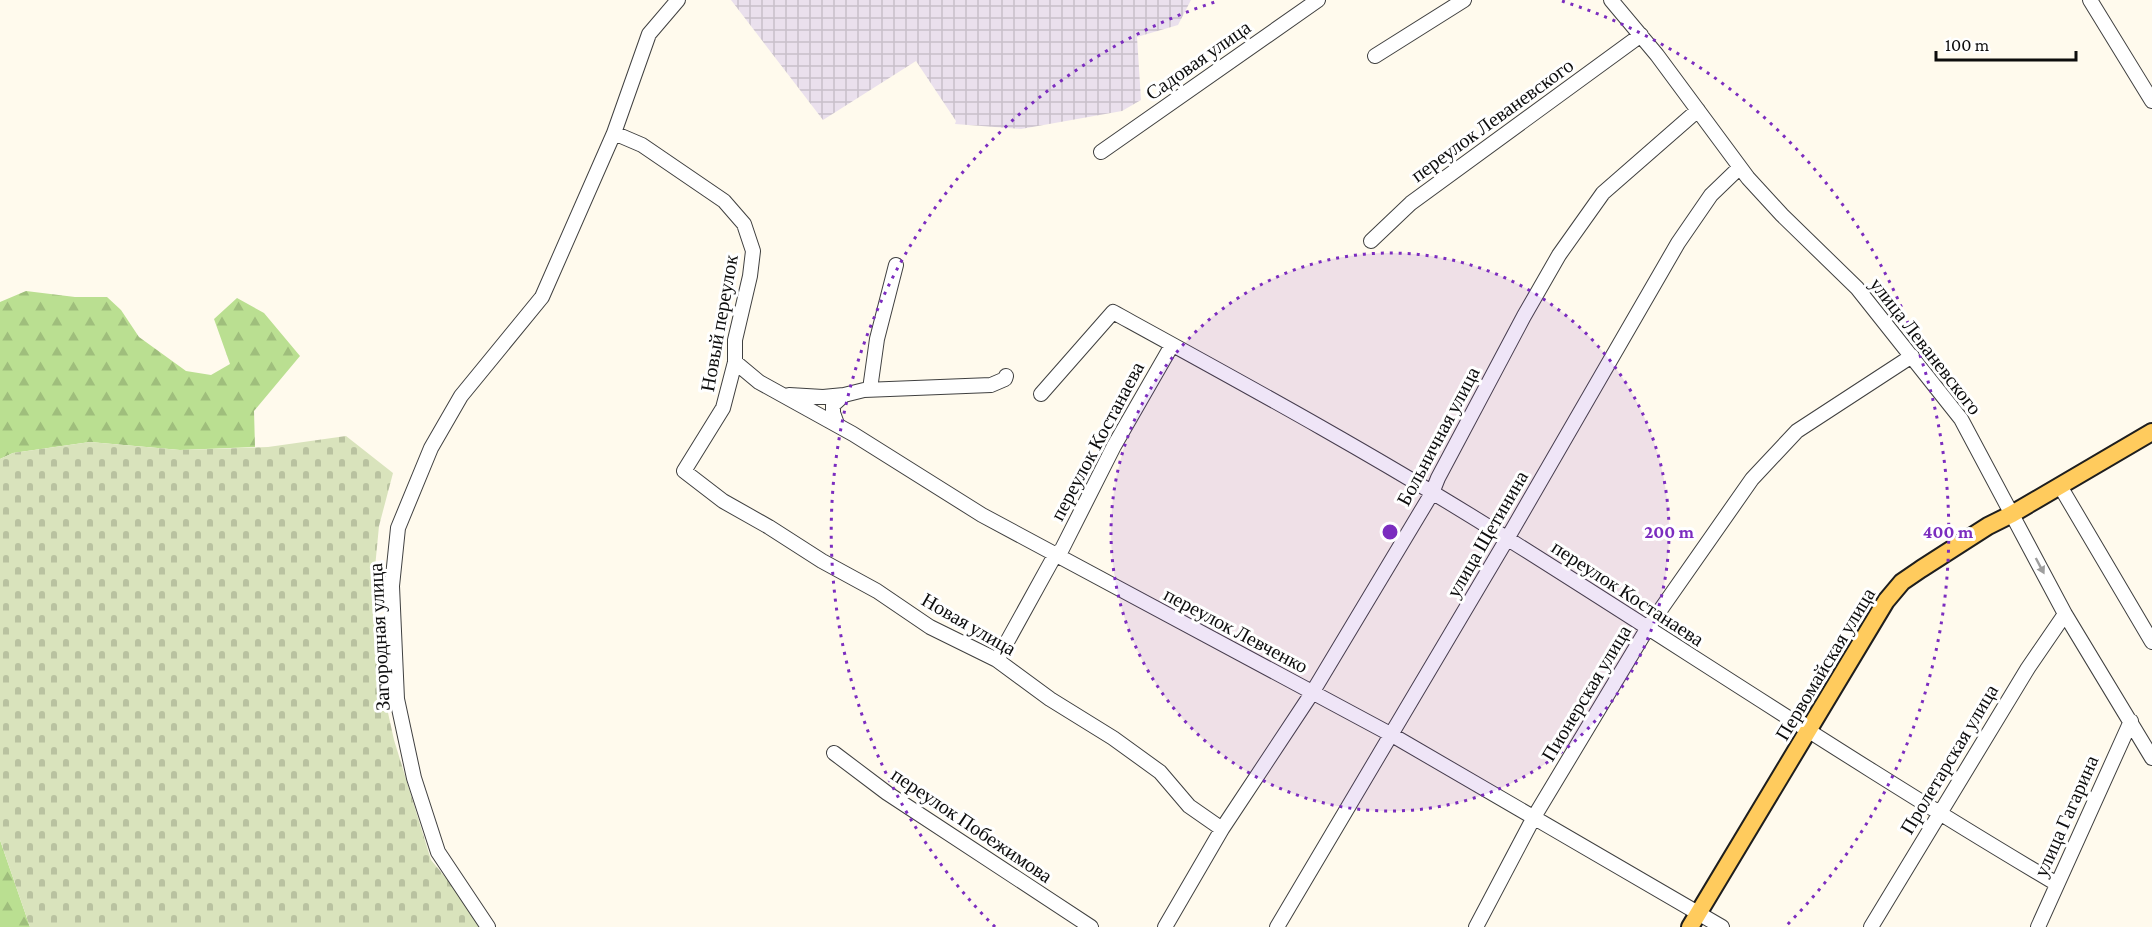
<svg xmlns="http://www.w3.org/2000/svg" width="2152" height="927" font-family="'Crimson Pro',serif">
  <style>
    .industrial { fill: url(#industrial-grid) }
    .forest { fill: url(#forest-firs) }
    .cemetery { fill: url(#cemetery-stones) }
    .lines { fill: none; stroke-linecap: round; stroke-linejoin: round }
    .minor-casing { stroke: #404040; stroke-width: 16 }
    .major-casing { stroke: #1e1e1e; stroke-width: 20 }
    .minor { stroke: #fff; stroke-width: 14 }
    .major { stroke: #ffcb5d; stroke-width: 16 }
    .oneway { fill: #9e9e9e }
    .ring { fill: none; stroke: #7b2cbf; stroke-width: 3; stroke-dasharray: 3 6 }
    .labels { text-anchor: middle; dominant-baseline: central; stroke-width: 6; stroke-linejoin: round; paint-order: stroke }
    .street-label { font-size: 20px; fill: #0d0d0d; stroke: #fff }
    .centre { fill: #7b2cbf; stroke: #fff; stroke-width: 3 }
    .ring-label { font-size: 18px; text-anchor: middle; font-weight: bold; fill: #7b2cbf; stroke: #fff; stroke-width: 6; stroke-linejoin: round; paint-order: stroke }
  </style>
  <defs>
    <pattern id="industrial-grid" width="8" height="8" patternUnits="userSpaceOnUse" patternTransform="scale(1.5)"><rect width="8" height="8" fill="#eae0ed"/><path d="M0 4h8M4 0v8" fill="none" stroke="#c8bfca"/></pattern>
    <pattern id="forest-firs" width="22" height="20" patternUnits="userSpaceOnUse" patternTransform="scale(1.5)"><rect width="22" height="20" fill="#badf91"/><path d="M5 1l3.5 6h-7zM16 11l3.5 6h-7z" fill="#9fbe7c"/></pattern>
    <pattern id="cemetery-stones" width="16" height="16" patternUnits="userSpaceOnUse" patternTransform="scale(1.5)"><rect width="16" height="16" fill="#d9e3bc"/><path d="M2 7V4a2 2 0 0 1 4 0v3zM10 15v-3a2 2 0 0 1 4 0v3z" fill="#b9c2a0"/></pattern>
  </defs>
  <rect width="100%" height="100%" fill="#fffaed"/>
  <path class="industrial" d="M731,0h460l-13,25 -41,12 4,63 -19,11 -101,18 -66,-5 1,-3 -40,-60 -93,59z"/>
  <path class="forest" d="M26,291l49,6h32l14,13 18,27 47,34 25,4 19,-11 -16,-45 23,-21 27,15 36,43 -46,55 1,36 -75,3 -90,-8 -77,11 -13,6v-157z
    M0,840l30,87h-30z"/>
  <path class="cemetery" d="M346,436l47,37 -14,53 -5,52 9,112 11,50 37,120 25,30 24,37h-450l-30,-87v-381l13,-6 77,-11 90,8 88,-3z"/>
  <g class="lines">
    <g class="minor-casing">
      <path id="minor" d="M1611,0l46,55 91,123 34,37 75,73 104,131 104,195 87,144
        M2090,0l62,101
        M1375,56l89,-56
        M614,133l28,12 82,56 20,23 9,27 -3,25 -15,64v22l-12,46 -39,63 39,30 46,26 53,34 55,30 53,36 67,33 53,39 63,39 47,34 29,34 33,23
        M1101,152l217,-152
        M1371,241l40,-38 230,-168
        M735,362l24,20 94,52 129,81 410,220 330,192
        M870,389l7,-50 19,-74
        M1041,394l72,-82c133,73 267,146 395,227 183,115 363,235 549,345
        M789,395l34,2 21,-2
        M837,424l-4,-11v-8l11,-10 20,-5 127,-5 14,-6 1,-3
        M2060,486l92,156
        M997,660l58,-105 7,-6 52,-103 58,-101
        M834,753l53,40 204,134
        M488,927l-50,-75 -24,-74 -17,-79 -5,-113 6,-58 33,-80 30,-52 81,-99 72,-164 35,-99 29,-34
        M1165,927l57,-98 90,-136 120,-200 6,-15 86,-162 35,-61 44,-62 95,-83
        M1277,927l230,-388 171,-296 33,-48 28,-27
        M1476,927l58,-110 113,-188 105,-150 45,-48 115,-75
        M1871,927l157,-259 37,-54
        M2038,927l93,-206"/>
    </g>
    <g class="major-casing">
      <path id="major" d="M1690,927l196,-326 16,-19 19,-13 67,-43 24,-12 140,-82"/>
    </g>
    <use href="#minor" class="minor"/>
    <use href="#major" class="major"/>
  </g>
  <defs><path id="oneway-solid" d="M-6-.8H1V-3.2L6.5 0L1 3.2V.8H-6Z" transform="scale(1.5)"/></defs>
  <use class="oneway" href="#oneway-solid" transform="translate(2040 566) rotate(62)"/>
  <circle cx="1390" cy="532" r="279" fill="#7b2cbf" fill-opacity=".12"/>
  <g class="ring">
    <circle cx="1390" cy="532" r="279"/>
    <path d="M995 927A558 558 0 0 1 1218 1M1562 1A558 558 0 0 1 1785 927"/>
  </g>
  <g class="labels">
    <g class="street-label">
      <text transform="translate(1198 60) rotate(-35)">Садовая улица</text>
      <text transform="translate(1492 120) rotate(-36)">переулок Леваневского</text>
      <text transform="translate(719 323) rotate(-80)">Новый переулок</text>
      <text transform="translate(1926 346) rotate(52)">улица Леваневского</text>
      <text transform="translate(1438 436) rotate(-62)">Больничная улица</text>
      <text transform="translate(1097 441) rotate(-62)">переулок Костанаева</text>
      <text transform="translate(1487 534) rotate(-60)">улица Щетинина</text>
      <text transform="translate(1628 593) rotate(33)">переулок Костанаева</text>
      <text transform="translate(969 624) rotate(30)">Новая улица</text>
      <text transform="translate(1236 630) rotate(28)">переулок Левченко</text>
      <text transform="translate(379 637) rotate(-93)">Загородная улица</text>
      <text transform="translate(1825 664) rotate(-59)">Первомайская улица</text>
      <text transform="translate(1586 693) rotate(-59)">Пионерская улица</text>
      <text transform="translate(1949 759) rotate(-59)">Пролетарская улица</text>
      <text transform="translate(2066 816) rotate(-66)">улица Гагарина</text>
      <text transform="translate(972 825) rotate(34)">переулок Побежимова</text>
    </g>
  </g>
  <circle cx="1390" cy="532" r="9" class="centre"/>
  <g class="ring-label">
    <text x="1669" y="538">200 m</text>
    <text x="1948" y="538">400 m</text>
  </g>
  <path d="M1936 51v9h140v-9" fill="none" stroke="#0d0d0d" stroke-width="3"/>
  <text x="1945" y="51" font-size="18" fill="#0d0d0d" stroke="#ffffff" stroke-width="4.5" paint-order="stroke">100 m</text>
</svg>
